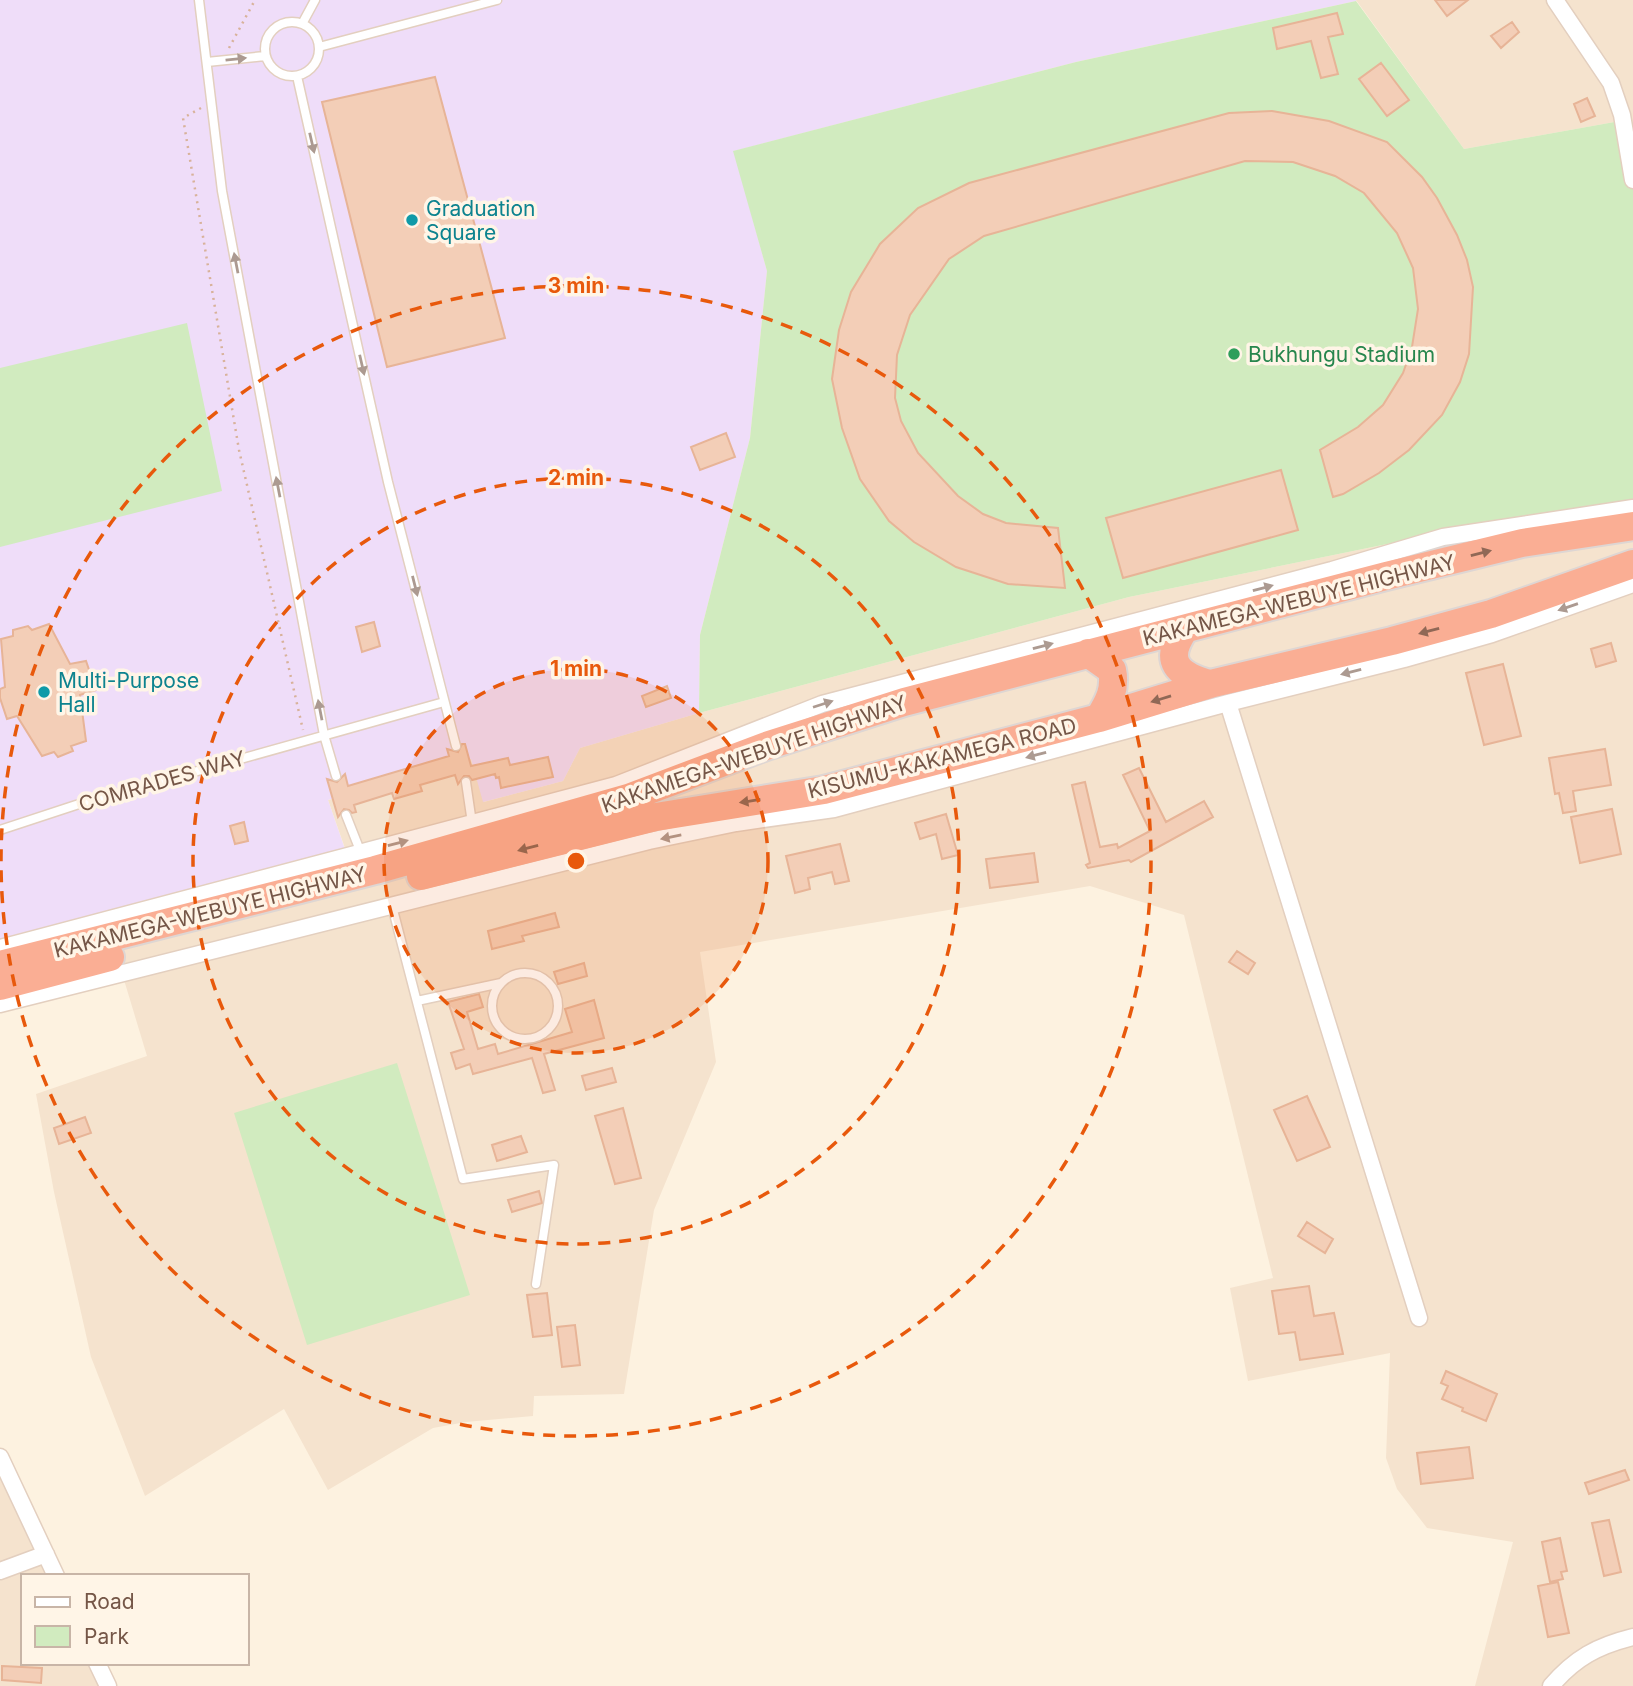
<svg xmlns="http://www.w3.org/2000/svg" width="1633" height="1686" font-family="Inter,sans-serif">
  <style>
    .residential { fill: #f5e3ce }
    .education { fill: #efddf9 }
    .green { fill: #d1ebbf }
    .building { fill: #f3ceb7; stroke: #e7b497; stroke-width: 2 }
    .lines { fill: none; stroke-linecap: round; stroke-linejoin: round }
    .lane-casing { stroke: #e3cfbf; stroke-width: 11 }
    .street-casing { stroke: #e3cfbf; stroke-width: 19 }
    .highway-casing { stroke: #ded6d3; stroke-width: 32 }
    .path { stroke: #d8b29a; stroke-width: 2.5; stroke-dasharray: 2 5; stroke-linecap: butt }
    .lane { stroke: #fff; stroke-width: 8 }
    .street { stroke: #fff; stroke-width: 16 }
    .highway { stroke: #faae94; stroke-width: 28 }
    .oneway { fill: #ac9a91 }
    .oneway2 { fill: #906856 }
    .ring { fill: none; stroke: #e8590c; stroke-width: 3.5; stroke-dasharray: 12 9 }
    .culture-dot { fill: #0f9aa8; stroke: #fff5e7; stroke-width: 2.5 }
    .leisure-dot { fill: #2e9e5b; stroke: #fff5e7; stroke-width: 2.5 }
    .labels { text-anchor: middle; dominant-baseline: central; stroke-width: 7; stroke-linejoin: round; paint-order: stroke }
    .culture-label { font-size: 21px; fill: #0d838f; stroke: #fff5e7; text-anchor: start }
    .leisure-label { font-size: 21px; fill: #27864d; stroke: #fff5e7; text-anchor: start }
    .street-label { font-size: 21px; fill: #755647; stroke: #fff5e7 }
    .centre { fill: #e8590c; stroke: #fff5e7; stroke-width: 3.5 }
    .ring-label { font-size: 21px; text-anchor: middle; font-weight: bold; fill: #e8590c; stroke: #fff5e7; stroke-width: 7; stroke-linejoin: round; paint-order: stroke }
  </style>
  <rect width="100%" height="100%" fill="#fdf2e0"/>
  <path class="residential" d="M1356,0h277v185l-13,-64 -156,28z
    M1633,502v1184h-158l38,-144 -86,-14 -30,-39 -11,-31 4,-105 -142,28 -18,-93 43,-10 -89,-363 -94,-29 -390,66 16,110 -62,148 -30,184 -90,2 -1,20 -67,6 -33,6 -105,62 -44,-81 -139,87 -54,-139 -37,-165 -18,-98 111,-38 -42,-139 242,-63 -19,-54 143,-41 13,43 79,-21 17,-33 119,-35 430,-116 312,-64z
    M0,1462l54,114h-31v87h72l11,23h-106z"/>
  <path class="education" d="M0,0h1356v1l-280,61 -342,89 33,120 -17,167 -50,197 -1,78 -119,35 -17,33 -80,21 -12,-43 -143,41 19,55 -347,95z"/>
  <path class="green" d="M1356,1l108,148 156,-28 13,64v317l-192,31 -312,64 -430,116 1,-78 50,-197 17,-167 -34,-120 343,-89z
    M187,323l35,168 -222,56v-179z
    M397,1063l73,232 -163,50 -73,-232z"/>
  <path class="building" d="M1435,0h33l-21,16z
    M1337,13l6,21 -15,3 10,37 -17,4 -10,-37 -34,8 -4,-21z
    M1512,22l7,10 -18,16 -10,-12z
    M1381,63l28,37 -22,16 -28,-37z
    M435,77l70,261 -118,29 -65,-265z
    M1587,98l8,18 -14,6 -7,-18z
    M1272,111l57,10 58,21 35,35 15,21 20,37 10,25 6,27 -4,67 -9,28 -18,33 -33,35 -30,23 -36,21 -10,3 -13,-47 38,-23 25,-22 20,-32 9,-26 6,-38 -5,-41 -16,-35 -33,-40 -29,-17 -42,-14 -48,-1 -261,75 -35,23 -39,56 -13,40 -2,43 6,23 17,32 40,43 25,18 23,9 52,5 7,60 -57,-4 -52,-17 -42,-25 -25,-21 -29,-42 -18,-51 -10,-49 7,-49 12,-38 29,-48 38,-36 51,-25 260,-70z
    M726,433l9,24 -35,13 -9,-23z
    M1281,470l17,60 -175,48 -17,-60z
    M374,622l6,24 -18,6 -6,-25z
    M49,624l21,40 16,-3 10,29 -16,5 6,46 -15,5 2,5 -15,6 -4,-5 -12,4 -25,-40 -10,3 -7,-21v-9l5,-2 -4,-48 12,-3v-6l15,-4 4,4z
    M1611,643l5,18 -20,6 -5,-18z
    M1503,664l18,72 -37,9 -18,-72z
    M667,686l4,12 -25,9 -4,-11z
    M462,744h3l6,22 37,-8 2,7 38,-8 5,20 -52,11 -2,-11 -3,1 -1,-4 -23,6 -3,-4h-5l-6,8 -3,-9 -35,10 2,6 -28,8 -2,-6 -38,12 2,7 -4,1 -3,-3 -5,-1 -6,8 -11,-38 10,3 8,-8 3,12 101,-30 -2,-7 11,3z
    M1605,749l6,36 -38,6 3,20 -13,2 -4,-20 -4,1 -6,-36z
    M1139,768l27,54 38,-21 9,16 -82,45 -2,-2 -41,8 -2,-3 4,-2 -18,-78 13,-3 15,65 17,-3 1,4 32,-17 -27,-56z
    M1612,809l9,45 -41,9 -9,-46z
    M946,814l12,41 -16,4 -6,-25 -16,5 -5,-16z
    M244,822l4,19 -13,3 -5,-18z
    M840,844l9,37 -14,3 -3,-12 -24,6 2,11 -15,4 -9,-37z
    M1034,853l4,29 -48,6 -4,-29z
    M555,913l4,14 -37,9 2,5 -32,8 -4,-18z
    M1237,951l18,12 -7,11 -19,-12z
    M584,963l3,13 -29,8 -4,-12z
    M479,994l4,13 -16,5 11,37 17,-5 3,10 74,-22 -7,-23 29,-9 10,38 -60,16 11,36 -12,3 -11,-35 -59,16 -3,-10 -14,5 -5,-16 13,-4 -16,-47z
    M612,1068l4,14 -30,8 -4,-14z
    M1307,1096l23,51 -33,14 -23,-51z
    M623,1108l18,70 -26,6 -20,-68z
    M85,1117l6,16 -32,11 -5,-16z
    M521,1136l6,16 -30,9 -5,-16z
    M539,1191l3,12 -30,9 -4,-12z
    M1307,1222l26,17 -8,14 -27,-17z
    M1309,1286l5,30 20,-3 9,41 -43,6 -5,-28 -16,2 -7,-43z
    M547,1293l5,42 -19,2 -6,-42z
    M575,1325l5,40 -18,2 -5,-40z
    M1446,1371l51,23 -11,27 -24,-10 1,-3 -21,-9 6,-13 -7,-3z
    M1469,1447l4,31 -52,6 -4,-31z
    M1625,1470l4,10 -40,14 -4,-11z
    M1609,1520l12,52 -17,4 -12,-53z
    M1560,1538l7,33 -6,1 2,7 -13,3 -8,-40z
    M1558,1582l11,51 -21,4 -10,-51z
    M2,1666l40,2 -1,15 -39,-3z"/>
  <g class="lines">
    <g class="lane-casing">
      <path id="lane" d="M199,0l23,191 102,544 12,41
        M265 49a27 27 0 1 1 54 0a27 27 0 1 1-54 0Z
        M302,24l13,-24
        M319,47l178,-47
        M207,62l58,-6
        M297,76l91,406 68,264
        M466,782l6,41
        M346,815l15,38
        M0,830l76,-25 368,-103
        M392,906l71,273 91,-14 -18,119
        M492 1006a33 33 0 1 1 66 0a33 33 0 1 1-66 0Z
        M417,1001l84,-18"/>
    </g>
    <g class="street-casing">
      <path id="street" d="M1555,0l56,83 11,32 11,65
        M1228,703l191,615
        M0,948l616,-163 206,-81 510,-134 111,-33 190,-29
        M0,1004l649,-163 87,-18 98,-14 394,-106 176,-44 88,-25 141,-50
        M0,1457l56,119
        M0,1571l46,-17
        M97,1663l11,23
        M1551,1686c24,-28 46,-40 82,-49"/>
    </g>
    <g class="highway-casing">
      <path id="highway" d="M1184,630c-21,31 -7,45 26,54
        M1088,653l24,17c4,19 -3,32 -13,48
        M421,876l235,-59 168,-27 275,-72 111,-34 182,-43 99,-27 142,-50
        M0,965l375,-95 253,-72 138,-52 138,-44 482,-126 136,-33 111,-17
        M0,986l110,-29"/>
    </g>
    <path class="path" d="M229,48l26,-48
      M201,108l-18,10 56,332 64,280"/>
    <use href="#lane" class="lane"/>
    <use href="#street" class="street"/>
    <use href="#highway" class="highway"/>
  </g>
  <defs><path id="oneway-solid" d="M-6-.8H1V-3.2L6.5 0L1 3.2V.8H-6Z" transform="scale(1.75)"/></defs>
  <g class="oneway">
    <use href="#oneway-solid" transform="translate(236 59) rotate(-6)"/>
    <use href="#oneway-solid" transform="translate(312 143) rotate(77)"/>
    <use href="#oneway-solid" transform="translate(236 263) rotate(-101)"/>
    <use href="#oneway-solid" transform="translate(362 365) rotate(77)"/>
    <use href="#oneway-solid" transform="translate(278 487) rotate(-101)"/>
    <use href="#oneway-solid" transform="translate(415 586) rotate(76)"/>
    <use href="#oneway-solid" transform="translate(1263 588) rotate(-15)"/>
    <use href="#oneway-solid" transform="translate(1568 607) rotate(161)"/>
    <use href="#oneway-solid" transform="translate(1043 646) rotate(-15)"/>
    <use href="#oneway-solid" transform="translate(1351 672) rotate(166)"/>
    <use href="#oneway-solid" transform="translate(823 704) rotate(-18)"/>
    <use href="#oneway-solid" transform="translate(320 710) rotate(-101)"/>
    <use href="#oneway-solid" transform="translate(1036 755) rotate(165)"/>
    <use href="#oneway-solid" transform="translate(671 837) rotate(169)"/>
    <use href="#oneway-solid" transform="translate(398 843) rotate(-15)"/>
  </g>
  <g class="oneway2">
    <use href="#oneway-solid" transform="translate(1481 553) rotate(-14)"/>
    <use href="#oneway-solid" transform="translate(1429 631) rotate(165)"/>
    <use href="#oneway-solid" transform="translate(1161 699) rotate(163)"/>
    <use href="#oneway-solid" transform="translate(750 801) rotate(171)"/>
    <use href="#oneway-solid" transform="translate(528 848) rotate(165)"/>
  </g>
  <circle cx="576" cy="861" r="192" fill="#e8590c" fill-opacity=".12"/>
  <g class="ring">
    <circle cx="576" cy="861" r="192"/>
    <circle cx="576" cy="861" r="383"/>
    <circle cx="576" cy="861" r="575"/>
  </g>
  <g class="culture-dot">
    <circle cx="412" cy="220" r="7"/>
    <circle cx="44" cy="692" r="7"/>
  </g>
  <circle class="leisure-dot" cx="1234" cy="354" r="7"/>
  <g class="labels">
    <g class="culture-label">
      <text x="426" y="208">Graduation<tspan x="426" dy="24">Square</tspan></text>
      <text x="58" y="680">Multi-Purpose<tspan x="58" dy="24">Hall</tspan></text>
    </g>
    <g class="leisure-label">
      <text x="1248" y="354">Bukhungu Stadium</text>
    </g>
    <g class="street-label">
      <text transform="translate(1299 600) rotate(-14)">KAKAMEGA-WEBUYE HIGHWAY</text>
      <text transform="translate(754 754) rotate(-19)">KAKAMEGA-WEBUYE HIGHWAY</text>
      <text transform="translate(942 758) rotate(-14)">KISUMU-KAKAMEGA ROAD</text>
      <text transform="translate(162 781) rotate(-16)">COMRADES WAY</text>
      <text transform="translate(210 912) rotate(-14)">KAKAMEGA-WEBUYE HIGHWAY</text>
    </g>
  </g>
  <circle cx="576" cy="861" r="10" class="centre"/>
  <g class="ring-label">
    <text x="576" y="293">3 min</text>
    <text x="576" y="485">2 min</text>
    <text x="576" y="676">1 min</text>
  </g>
  <rect x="21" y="1574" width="228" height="91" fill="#fff5e7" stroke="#c8b5a7" stroke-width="2"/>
  <rect x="35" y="1597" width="35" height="10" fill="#ffffff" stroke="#c8b5a7" stroke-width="2"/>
  <text x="84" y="1609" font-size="21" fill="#755647">Road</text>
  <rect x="35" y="1626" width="35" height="21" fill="#d1ebbf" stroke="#c8b5a7" stroke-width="2"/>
  <text x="84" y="1644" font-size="21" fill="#755647">Park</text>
</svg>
